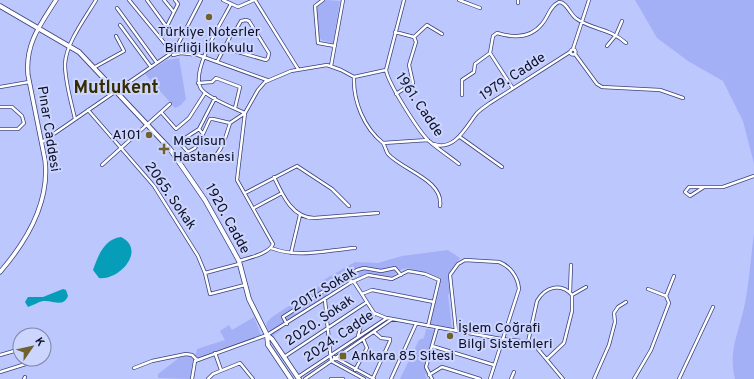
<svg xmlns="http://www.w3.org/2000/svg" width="754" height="379" font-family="Overpass,sans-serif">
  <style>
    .green { fill: #a4b0f6 }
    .water { fill: #069db8 }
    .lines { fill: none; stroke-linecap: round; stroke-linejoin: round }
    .minor-casing { stroke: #3a417b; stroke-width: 4 }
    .tertiary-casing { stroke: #3a417b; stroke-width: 5 }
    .secondary-casing { stroke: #3a417b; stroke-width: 5.5 }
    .minor { stroke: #fff; stroke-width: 2.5 }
    .tertiary { stroke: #fff; stroke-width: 3.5 }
    .secondary { stroke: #fff; stroke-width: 4 }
    .poi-dot { fill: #6f622f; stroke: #ccd5fe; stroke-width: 1.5 }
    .labels { text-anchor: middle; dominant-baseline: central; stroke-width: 4; stroke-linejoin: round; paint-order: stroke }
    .poi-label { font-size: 14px; fill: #0d0f27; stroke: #ccd5fe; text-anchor: start }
    .street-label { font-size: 14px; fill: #0d0f27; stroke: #ccd5fe }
    .district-label { font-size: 18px; font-weight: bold; fill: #362c01; stroke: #ccd5fe }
  </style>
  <rect width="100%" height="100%" fill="#bcc7fd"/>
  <path class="green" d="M326,0l14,1 -7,42 -12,-3 -2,-4 -3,-29z
    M635,0h119v164l-11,-43 -20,-40 -35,-20 -31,-23z
    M179,58l7,41 -5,6 -6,3 -30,-34 22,-14z
    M754,233v146h-19c-8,-31 7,-52 11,-82 4,-21 5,-43 8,-64z
    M448,250l12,8 -11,15 1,21 -2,1 4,33 -1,1 -21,-5 10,-37v-9l-32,-10 -6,1 -11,8 -23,-4 -15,7 -5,-1 -36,27 -31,19 1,4 -10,8 -6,-11 1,-4 5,-5 49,-32 -1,-3 35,-20 23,1 24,-7z
    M254,317l7,18 -1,1 -67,24 -3,19 -32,-1v-4l22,-17 16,-3 1,-5 28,-9 -5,-9 9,-6 3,5z
    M426,329l9,1 -10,36 2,7 -2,2 2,4h-27l19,-39 5,-2z"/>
  <path class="water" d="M121,237c26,13 -2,44 -22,41l-6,-8c5,-14 11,-31 28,-33z
    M63,289l3,1 2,6c-5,12 -14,4 -25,5 -5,1 -9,4 -15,6l-3,-5 3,-5h15z"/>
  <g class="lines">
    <g class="minor-casing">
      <path id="minor" d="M129,0l42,51
        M147,0l19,26
        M164,0l9,11
        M223,0l15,7 16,-7
        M255,0l43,69
        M323,0l-8,6 3,37 17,3
        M404,0l-18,70c2,13 33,62 43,71 9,8 20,15 30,23
        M459,0l21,8
        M518,3v-3
        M231,4c-8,16 -43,70 -29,86 8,9 32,18 43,23
        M117,8l40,55
        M120,25l31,42
        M218,30l15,5 8,-14 5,-1 3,1 20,32 -1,5 -2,2 -42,-12
        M395,32l19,5 2,5 -7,23 4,18 -17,11
        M414,37l13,-12 15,9
        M161,38l17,-34 -3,-4
        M607,46l9,-11 6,-14
        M573,49l16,-49
        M570.5 52a2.5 2.5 0 1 1 5 0a2.5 2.5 0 1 1-5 0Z
        M174,52l27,-52
        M575,54l22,30 5,3 58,3 23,8
        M173,55l8,-2 17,2 69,25
        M217,62l14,-27
        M331,66l12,-66
        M95,67l29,-16 -8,-15
        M354,77c-1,24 10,51 29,66l45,-3
        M354,77l32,-7
        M198,83l14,-1 4,-4 24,9 -5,21
        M0,87l29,-5
        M512,87l-22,-34 3,-17 4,-3c16,5 33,6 45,-9 7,-8 7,-17 17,-22 8,0 11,13 18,17 16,11 32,9 49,24
        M462,95v-15l12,-8 1,-8 15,-11
        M0,107h12l10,9 2,7 -6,6h-18
        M88,110l66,76 44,70 7,17 34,-9
        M161,112l15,17 13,-11 16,-25
        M75,119c-4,-18 -10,-37 -10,-55 1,-21 21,-47 31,-64
        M199,129l4,5 7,-15h3l17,4 15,-10
        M203,134l-8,14 -7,4 -9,-10 20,-13 16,-31
        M460,137l42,30
        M42,142l128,-88
        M383,143c2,3 3,8 5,11 14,16 56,26 52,52
        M434,144c21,8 33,-19 43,-31 4,-4 9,-7 13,-10l80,-51
        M204,161c16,0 22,-25 26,-38
        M102,165l68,-61
        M274,177c8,17 18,41 40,41l64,-5
        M704,187l-14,9 -5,-4 4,-5h34l31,-11
        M245,193l52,-27 35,23 17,17
        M254,208l28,-15
        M271,248c29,11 55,2 84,0
        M291,253l9,-38
        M239,261c9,-3 30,-7 34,-17l-36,-64 8,-67 13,-23 7,-8 26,-11 36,-6 14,5 13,7
        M205,273l5,21 35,-9
        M346,276l2,4 6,2 20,31 12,5
        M570,292l1,-27
        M362,294l10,-4 62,12
        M666,296l8,-20
        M325,300l6,61 33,18
        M287,324l-4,-7 74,-47 7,-2 17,3 14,-3 6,7
        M456,331l-6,-56 8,-11 7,-4 34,2c11,4 19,15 20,27l-29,90
        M358,336l3,-11 14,-11
        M528,342l9,-41c8,-14 24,-19 35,-6l14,-8
        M432,346l62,19
        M215,353l6,17
        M0,355l14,-4 6,3
        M284,357l83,-55
        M334,357l40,22
        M547,359l17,-16 8,-32v-16
        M134,368l18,-7 34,-7 6,1 5,5
        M355,370l12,-22 -4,-9
        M0,372l32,-10 -2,-3
        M429,375l13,-8 38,12
        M298,377l89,-59 114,21 31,3 31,37
        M373,378l17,-37v-2l-9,-1 -7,-6
        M24,379l1,-2
        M192,379l3,-18 72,-26 83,-52 18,-8 24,4 16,-8 17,3 14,6 -11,46
        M208,379l5,-5 27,-11 13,16
        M305,379l87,-60
        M331,379h12
        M391,379l25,-55
        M432,379l-6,-12 11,-39
        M511,379l3,-7
        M594,379l15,-34 6,-23 -1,-9 4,-6 8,-5
        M634,379l17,-29 18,-47 -3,-7 -18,-7
        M679,379l34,-72"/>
    </g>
    <g class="tertiary-casing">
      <path id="tertiary" d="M0,272c27,-31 50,-69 45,-112l-17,-85c-3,-31 12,-50 28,-75"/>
    </g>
    <g class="secondary-casing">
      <path id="secondary" d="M0,6l79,46 91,97 35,51 28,50 6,11 10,38 18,36 1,10 23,34
        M267,335l5,4 27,40"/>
    </g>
    <use href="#minor" class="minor"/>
    <use href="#tertiary" class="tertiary"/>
    <use href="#secondary" class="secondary"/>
  </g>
  <g class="poi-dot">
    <circle cx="209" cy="17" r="4"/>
    <circle cx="149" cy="135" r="4"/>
    <path d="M162 143h4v4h4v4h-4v4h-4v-4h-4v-4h4z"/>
    <circle cx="450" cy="336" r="4"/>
    <rect x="339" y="352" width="8" height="8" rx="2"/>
  </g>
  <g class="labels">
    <g class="poi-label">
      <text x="209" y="32" text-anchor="middle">Türkiye Noterler<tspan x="209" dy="16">Birliği İlkokulu</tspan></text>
      <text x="141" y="135" text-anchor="end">A101</text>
      <text x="173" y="141">Medisun<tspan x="173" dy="16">Hastanesi</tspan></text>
      <text x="458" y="328">İşlem Coğrafi<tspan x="458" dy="16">Bilgi Sistemleri</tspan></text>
      <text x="351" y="356">Ankara 85 Sitesi</text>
    </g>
    <g class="street-label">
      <text transform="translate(513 77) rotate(-33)">1979. Cadde</text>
      <text transform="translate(419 105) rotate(56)">1961. Cadde</text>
      <text transform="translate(48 129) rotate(81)">Pınar Caddesi</text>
      <text transform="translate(170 196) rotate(55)">2065. Sokak</text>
      <text transform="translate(227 219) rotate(61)">1920. Cadde</text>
      <text transform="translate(324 290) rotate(-31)">2017. Sokak</text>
      <text transform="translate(320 321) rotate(-34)">2020. Sokak</text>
      <text transform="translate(339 337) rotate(-34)">2024. Cadde</text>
    </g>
    <g class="district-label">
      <text x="116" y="88">Mutlukent</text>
    </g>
  </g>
  <g transform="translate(32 347) rotate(56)"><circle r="19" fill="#ccd5fe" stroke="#8086a8"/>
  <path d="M0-3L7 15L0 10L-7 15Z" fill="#6f622f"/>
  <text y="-6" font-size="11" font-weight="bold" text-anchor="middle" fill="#0d0f27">K</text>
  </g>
</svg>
